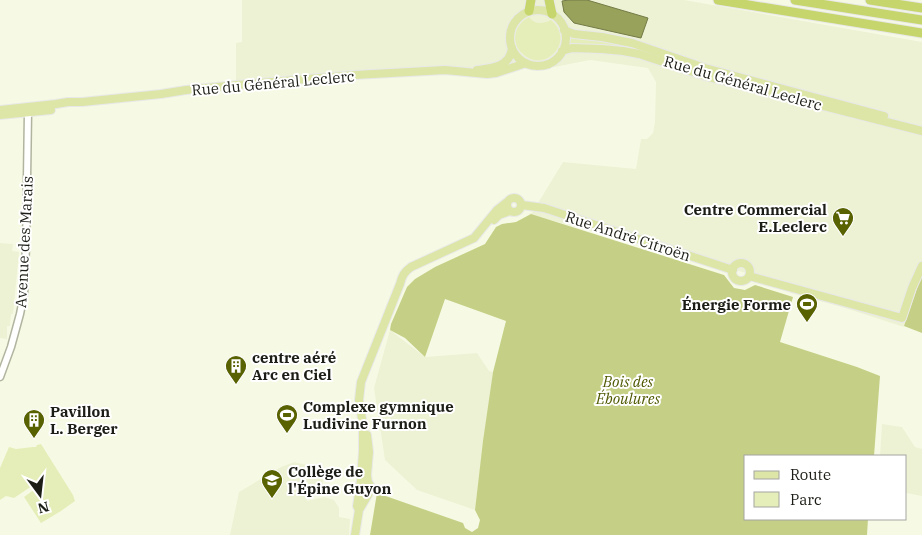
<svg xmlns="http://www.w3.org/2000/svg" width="922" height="535" font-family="'IBM Plex Serif',serif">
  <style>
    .built { fill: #edf2d4 }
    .green { fill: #e5eeb9 }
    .forest { fill: #c5d086 }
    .water { fill: #98a25a; stroke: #737a46 }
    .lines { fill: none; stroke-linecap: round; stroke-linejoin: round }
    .minor-casing { stroke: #b1b5a0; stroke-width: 9 }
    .major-casing { stroke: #e8e8e8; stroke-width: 10 }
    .highway-casing { stroke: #e8e8e8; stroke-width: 11 }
    .minor { stroke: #fff; stroke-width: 6 }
    .major { stroke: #dde6a7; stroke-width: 8 }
    .highway { stroke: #c7d56d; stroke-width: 9 }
    .labels { text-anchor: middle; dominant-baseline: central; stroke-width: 4; stroke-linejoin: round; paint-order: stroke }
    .street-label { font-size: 15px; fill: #1c1d16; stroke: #fff }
    .poi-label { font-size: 15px; font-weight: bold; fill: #1c1d16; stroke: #fff; text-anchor: start }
    .park-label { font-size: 15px; font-style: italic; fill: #505800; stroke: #fff }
  </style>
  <rect width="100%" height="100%" fill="#f6fae4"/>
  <path class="built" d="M242,0h442l238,42v232l-18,53 -62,-20 -51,-14 -19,-13 -244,-66 4,-1 31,-51 73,7 5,-30h6l6,-6 2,-11 1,-40 -8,-14 -58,-8 -46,9 -19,-1 -289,16v-41l6,-1z
    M0,243l13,1 -1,7 7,1 -6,62h-2l-1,12h-3v13l-7,-1z
    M390,330l35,27 52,-4 12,18 4,1 -18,138 -58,-20 -32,-30 -11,-72z
    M882,424l20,3 13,20 7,2v47l-16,-3v-37h-26z
    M294,462l31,7 -3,20 -16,4 1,8 18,-4 9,3 5,8v9l11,2 -1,16h-119l9,-43 42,-25z"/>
  <path class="green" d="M529,17c6,8 14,7 22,3 26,22 -8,55 -29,33 -4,-3 -6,-8 -7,-14 0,-10 5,-17 14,-22z
    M569,35l64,11 -1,1 -63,-1z
    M41,444l32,51 2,6 -14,10 -20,12 -17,-26 22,-16 -8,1 -24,16 -8,-2 -6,4v-32l9,-21 7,2 17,-2h3l1,-2z"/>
  <path class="forest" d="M531,214l193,61 10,13 11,2 10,-5 38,12 -13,45 77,25 23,9 -6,80h-128v63h122l-1,16h-497l7,-42 86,30 2,5 7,4 6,-4 2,-8 -5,-10 8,-69 10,-69 13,-51 -61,-22 -20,58 -20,-19 -15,-8 1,-6 16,-37 8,-8 20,-12 50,-23 11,-17 6,-3 14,-2z
    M922,274v59l-18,-7z"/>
  <path class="water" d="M569,0h18l61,18 -7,20 -67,-15 -10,-11 -2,-11z"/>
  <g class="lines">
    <g class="minor-casing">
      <path id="minor" d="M0,377l11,-30 9,-33 4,-20 2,-48 2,-134"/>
    </g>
    <g class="major-casing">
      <path id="major" d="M510 38a28 28 0 1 1 56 0a28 28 0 1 1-56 0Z
        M564,30l10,4 28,3 30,6 73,25 179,48
        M562,51l10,-3 30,1 21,2 16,3 66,22 217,55
        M477,70c15,-2 33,-3 35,-22
        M0,110l56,-6 12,-2h14l79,-8 25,-4 51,-5 118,-10 90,-5 42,4 9,-1 30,-10
        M0,115l51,-5
        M507 205a7 7 0 1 1 14 0a7 7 0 1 1-14 0Z
        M522,205l22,3 189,62
        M494,220l5,-5 11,-4
        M732 272a9 9 0 1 1 18 0a9 9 0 1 1-18 0Z
        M749,276l153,42 10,-30 10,-22
        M359,510l9,-15 3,-8 -3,-5 -1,-7 2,-23 -2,-17
        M355,535l4,-25 -2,-4 4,-26 2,-29v-26l-4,-25 2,-18 39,-98c2,-8 4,-12 11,-17l63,-29 23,-28 10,-8"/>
    </g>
    <g class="highway-casing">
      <path id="highway" d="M549,0l3,14
        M718,0l204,33
        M795,0l127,20
        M870,0l52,8
        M529,11l2,-11"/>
    </g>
    <use href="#minor" class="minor"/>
    <use href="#major" class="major"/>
    <use href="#highway" class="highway"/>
  </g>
  <defs>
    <g id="supermarket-pin" transform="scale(1.125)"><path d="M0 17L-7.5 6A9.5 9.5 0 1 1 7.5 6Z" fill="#596200" stroke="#fff"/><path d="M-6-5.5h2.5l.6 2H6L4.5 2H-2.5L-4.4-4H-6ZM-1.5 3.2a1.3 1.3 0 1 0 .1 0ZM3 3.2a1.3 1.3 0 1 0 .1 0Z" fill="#fff"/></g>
    <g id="stadium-pin" transform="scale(1.125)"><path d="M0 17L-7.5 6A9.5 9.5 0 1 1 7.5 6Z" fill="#596200" stroke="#fff"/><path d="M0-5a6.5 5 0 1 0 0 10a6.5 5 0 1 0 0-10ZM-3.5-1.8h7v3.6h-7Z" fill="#fff"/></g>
    <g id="building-pin" transform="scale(1.125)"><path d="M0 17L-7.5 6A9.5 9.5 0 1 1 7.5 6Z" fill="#596200" stroke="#fff"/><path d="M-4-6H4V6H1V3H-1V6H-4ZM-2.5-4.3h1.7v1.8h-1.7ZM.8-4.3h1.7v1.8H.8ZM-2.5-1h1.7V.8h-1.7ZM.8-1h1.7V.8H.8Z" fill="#fff"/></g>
    <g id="school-pin" transform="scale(1.125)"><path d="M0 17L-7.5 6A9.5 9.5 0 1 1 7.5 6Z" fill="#596200" stroke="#fff"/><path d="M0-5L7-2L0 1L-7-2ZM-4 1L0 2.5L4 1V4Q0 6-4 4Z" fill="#fff"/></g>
  </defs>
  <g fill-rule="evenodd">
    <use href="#supermarket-pin" x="843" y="218"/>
    <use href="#stadium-pin" x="807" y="304"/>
    <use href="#building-pin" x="236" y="366"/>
    <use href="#stadium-pin" x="287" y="415"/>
    <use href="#building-pin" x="34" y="420"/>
    <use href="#school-pin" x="272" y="480"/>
  </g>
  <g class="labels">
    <g class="street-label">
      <text transform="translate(273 83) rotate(-5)">Rue du Général Leclerc</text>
      <text transform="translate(743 83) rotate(16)">Rue du Général Leclerc</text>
      <text transform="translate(628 236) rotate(18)">Rue André Citroën</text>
      <text transform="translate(24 242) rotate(-87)">Avenue des Marais</text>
    </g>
    <g class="poi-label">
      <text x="827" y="209" text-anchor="end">Centre Commercial<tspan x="827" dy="17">E.Leclerc</tspan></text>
      <text x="791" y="304" text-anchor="end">Énergie Forme</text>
      <text x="252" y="357">centre aéré<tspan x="252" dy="17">Arc en Ciel</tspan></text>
      <text x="303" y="406">Complexe gymnique<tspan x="303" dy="17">Ludivine Furnon</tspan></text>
      <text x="50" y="411">Pavillon<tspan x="50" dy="17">L. Berger</tspan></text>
      <text x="288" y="471">Collège de<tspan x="288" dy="17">l'Épine Guyon</tspan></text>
    </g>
    <g class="park-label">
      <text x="628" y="381">Bois des<tspan x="628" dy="17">Éboulures</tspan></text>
    </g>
  </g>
  <rect x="744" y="455" width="162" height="65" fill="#ffffff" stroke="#a4a5a2"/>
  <rect x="754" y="471" width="25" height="8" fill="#dde6a7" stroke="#a4a5a2"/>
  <text x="790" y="480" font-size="15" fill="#1c1d16">Route</text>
  <rect x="754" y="492" width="25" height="15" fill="#e5eeb9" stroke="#a4a5a2"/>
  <text x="790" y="505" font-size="15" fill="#1c1d16">Parc</text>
  <g transform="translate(40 495) rotate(165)" stroke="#ffffff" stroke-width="4" paint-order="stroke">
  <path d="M0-4L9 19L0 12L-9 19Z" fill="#1c1d16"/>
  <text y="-8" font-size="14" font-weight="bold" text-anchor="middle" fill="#1c1d16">N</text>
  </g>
</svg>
